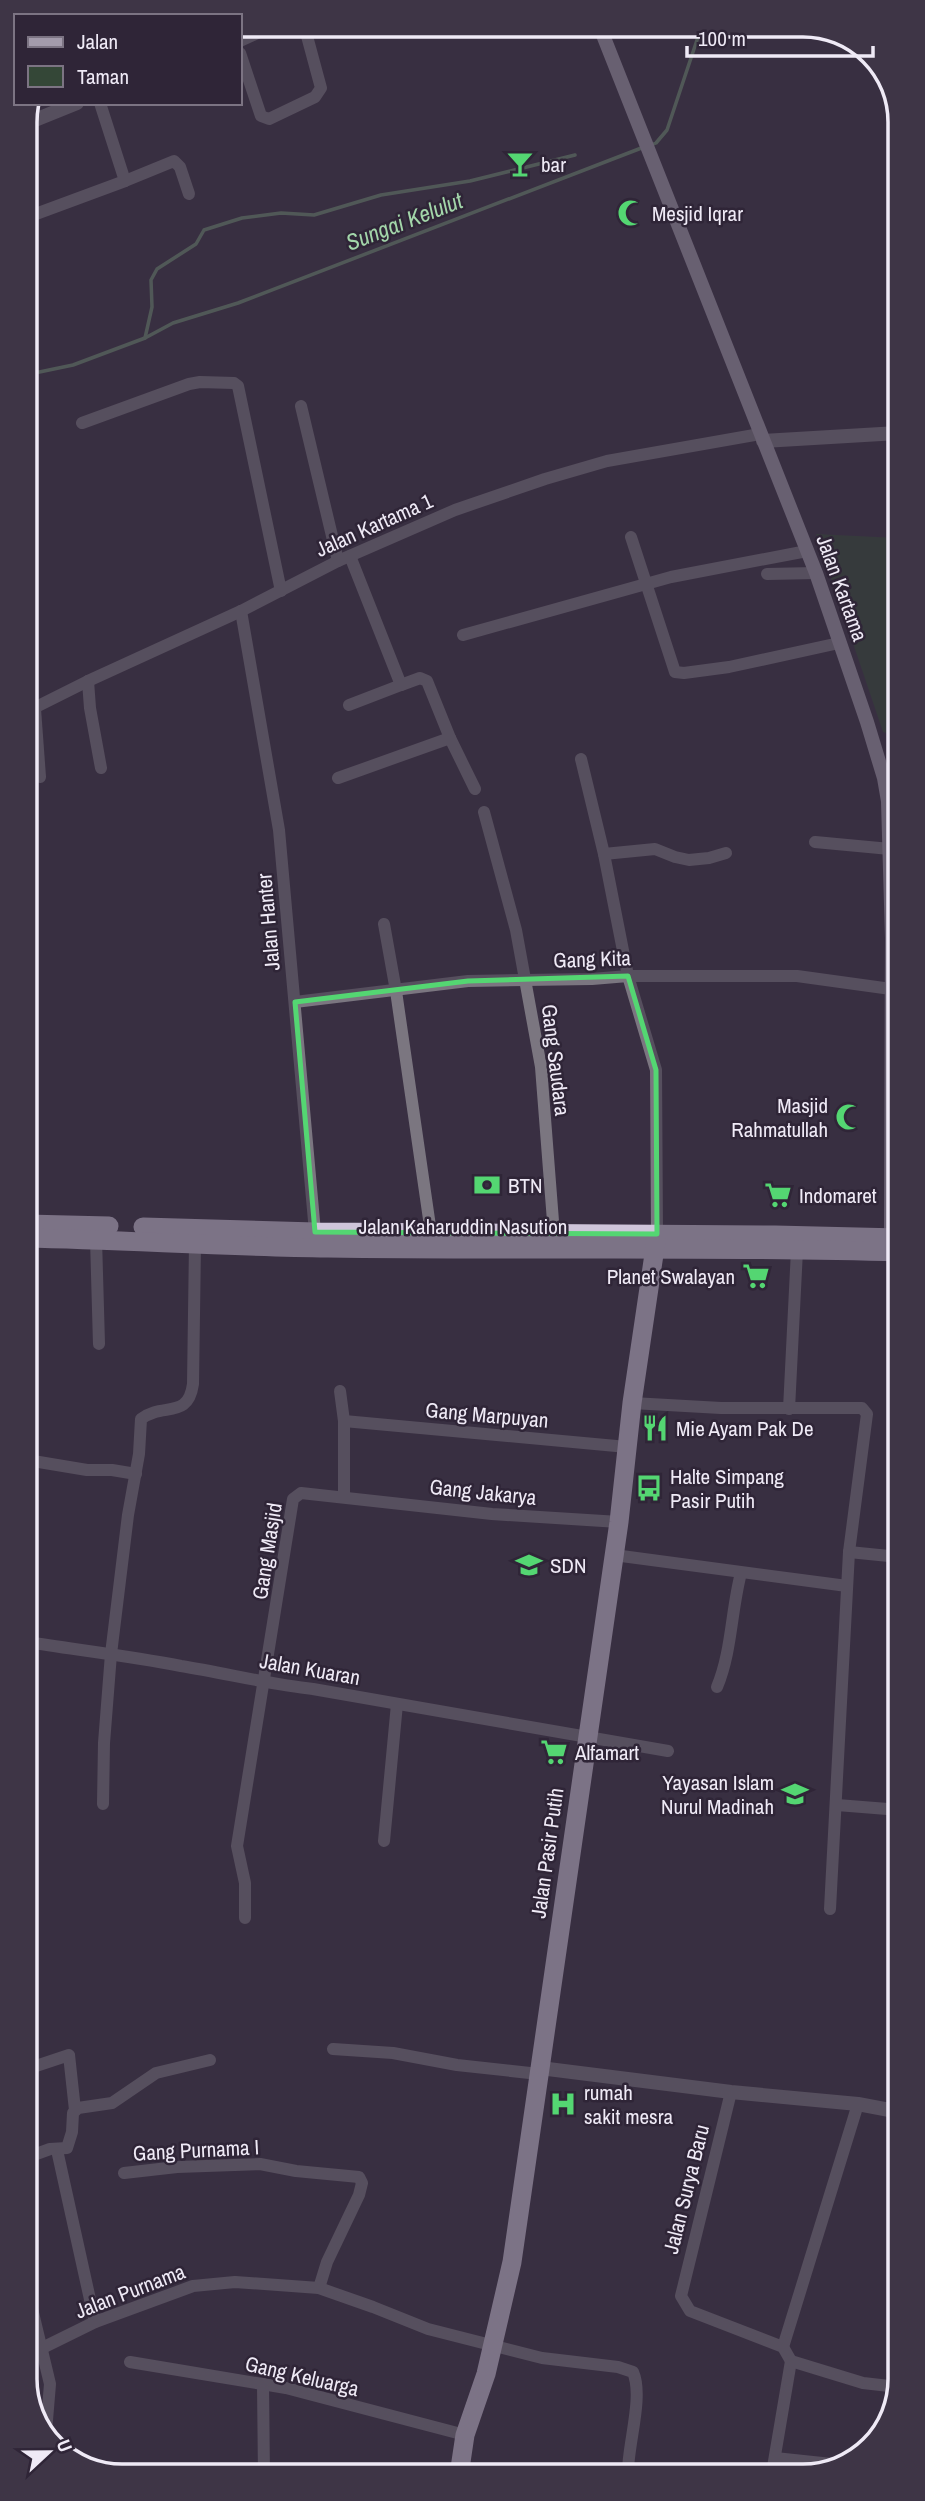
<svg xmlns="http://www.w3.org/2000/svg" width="925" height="2501" viewBox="0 0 925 2501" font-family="'Archivo Narrow',sans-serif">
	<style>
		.green { fill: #344737 }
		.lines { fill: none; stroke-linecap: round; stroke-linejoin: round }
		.stream { stroke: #6e8b71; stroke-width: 3.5 }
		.minor { stroke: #7b7680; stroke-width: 12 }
		.tertiary { stroke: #7b7680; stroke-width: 14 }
		.secondary { stroke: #a39bab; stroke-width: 14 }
		.trunk { stroke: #cfc5da; stroke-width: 19 }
		.marked { fill: none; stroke: #54d672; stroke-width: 5; stroke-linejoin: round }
		.labels { text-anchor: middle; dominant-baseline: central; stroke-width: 5; stroke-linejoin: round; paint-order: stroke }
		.poi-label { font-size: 21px; fill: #efeaf6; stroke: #2f2537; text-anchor: start }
		.street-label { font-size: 21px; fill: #efeaf6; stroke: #2f2537 }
		.water-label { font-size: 23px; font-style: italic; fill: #a3d6aa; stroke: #2f2537 }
		.rim { fill: none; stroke: #efeaf6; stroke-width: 3.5 }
	</style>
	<rect width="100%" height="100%" fill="#392f42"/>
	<path class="green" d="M816,534l82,4v199l-15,-5z"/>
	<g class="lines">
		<g class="stream">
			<path d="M651,145l5,-2 11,-13 31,-93 29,-12"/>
			<path d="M145,338l7,-31 -1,-27 6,-11 39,-25 8,-14 38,-12 39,-5 33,2 67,-20 89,-14 105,-26"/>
			<path d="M25,375l48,-10 72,-27 28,-15 65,-20 406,-156"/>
		</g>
		<g class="minor">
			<path d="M240,53l21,63 8,3 46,-22 6,-9 -17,-63"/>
			<path d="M125,181l49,-20 6,6 9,27"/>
			<path d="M25,218l100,-37 -25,-78"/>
			<path d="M301,406l37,155"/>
			<path d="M82,423l107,-39 11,-2 34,1 4,3 43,205"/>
			<path d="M631,537l44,135 9,1 45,-6 110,-24"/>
			<path d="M350,556l51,129 19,-7 7,3 23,57 25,51"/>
			<path d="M767,574l49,-1"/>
			<path d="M241,611l38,219 36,402"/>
			<path d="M463,635l208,-58 136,-26"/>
			<path d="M88,681l2,27 11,60"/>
			<path d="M349,705l52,-20"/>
			<path d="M35,709l5,68"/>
			<path d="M26,712l62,-31 153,-70 97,-50 117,-51 90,-31 62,-18 153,-27"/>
			<path d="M581,759l23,95 24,122 28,94 1,164"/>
			<path d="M338,778l112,-40"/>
			<path d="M884,778l14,6"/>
			<path d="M484,812l32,118 25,137 13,167"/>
			<path d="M815,842l75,7"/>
			<path d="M604,854l51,-5 20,8 14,3 20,-2 17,-5"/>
			<path d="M384,924l12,67 35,242"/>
			<path d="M26,1002l6,21v86l-6,64"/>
			<path d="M295,1002l173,-21 124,-2 36,-3h169l94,13"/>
			<path d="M96,1239l3,105"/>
			<path d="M340,1391l4,30v75"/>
			<path d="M632,1403l89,5h141l5,6 -18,138 -19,357"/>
			<path d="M789,1409l8,-159"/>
			<path d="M344,1421l283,26"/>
			<path d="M27,1460l60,10h25l24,4"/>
			<path d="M849,1552l50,5"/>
			<path d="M614,1555l233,31"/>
			<path d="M27,1642c51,8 103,14 154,24 44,7 87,18 132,23l355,62"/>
			<path d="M717,1687c15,-36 14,-76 24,-114"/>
			<path d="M103,1804l1,-61 7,-89 17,-139 11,-61 2,-35c22,-17 47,1 52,-35l2,-140"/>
			<path d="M837,1805l63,5"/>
			<path d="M384,1841l13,-137"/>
			<path d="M245,1918v-35l-8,-37 56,-347 8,-6 191,21 127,8"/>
			<path d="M333,2049l60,4 64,12 82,9"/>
			<path d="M27,2069l42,-14 6,55"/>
			<path d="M731,2092l-50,204 9,15 93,36 8,14 72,22 35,4"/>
			<path d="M57,2150l38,172"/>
			<path d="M28,2157l22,-8 17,-1 5,-16 1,-19 5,-5 34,-5 44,-30 54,-13"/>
			<path d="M124,2173l53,-6 83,-3 36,7 63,6 3,6 -3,12 -32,67 -8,26"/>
			<path d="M28,2292l22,92 -4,48"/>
			<path d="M783,2347l75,-243"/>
			<path d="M28,2355l67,-33 98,-36 42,-4 84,6 54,19 55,22 114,29 76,9 15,5c11,25 -6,75 -5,102"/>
			<path d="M130,2362l156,26 179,47"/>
			<path d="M263,2384l1,92"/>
			<path d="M775,2458l66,7"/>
			<path d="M772,2473l19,-112"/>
		</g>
		<g class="tertiary">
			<path d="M240,40l32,-15"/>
			<path d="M25,124l52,-21"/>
			<path d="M763,441l135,-8"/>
			<path d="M540,2068l191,24 127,12 42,8"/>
		</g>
		<path class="secondary" d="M599,25l217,548 51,149 17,56 4,23 4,137 -1,300"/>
		<g class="trunk">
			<path d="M26,1224l83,2"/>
			<path d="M143,1227l172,5 460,3 124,3"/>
			<path d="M26,1238c101,2 201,9 302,10 190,3 380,-2 571,4"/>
			<path d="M459,2475l6,-40 21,-61 26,-112 107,-740 13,-119 25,-169"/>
		</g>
	</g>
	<path d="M0 0H925V2501H0ZM628,976l28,94 1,164 -342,-2 -20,-230 173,-21z" fill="#392f42" fill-opacity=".55" fill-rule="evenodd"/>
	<path class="marked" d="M628,976l28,94 1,164 -342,-2 -20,-230 173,-21z"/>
	<defs>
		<g id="bar-bare" transform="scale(2.1)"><path d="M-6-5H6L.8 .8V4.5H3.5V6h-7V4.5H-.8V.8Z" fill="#54d672" stroke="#2f2537" stroke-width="2.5" paint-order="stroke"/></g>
		<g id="mosque-bare" transform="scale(2.1)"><path d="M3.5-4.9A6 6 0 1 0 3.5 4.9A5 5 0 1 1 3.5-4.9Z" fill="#54d672" stroke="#2f2537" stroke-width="2.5" paint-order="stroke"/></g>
		<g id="bank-bare" transform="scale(2.1)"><path d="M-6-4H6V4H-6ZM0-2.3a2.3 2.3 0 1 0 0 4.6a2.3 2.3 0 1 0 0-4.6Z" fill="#54d672" stroke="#2f2537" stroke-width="2.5" paint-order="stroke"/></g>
		<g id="supermarket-bare" transform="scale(2.1)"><path d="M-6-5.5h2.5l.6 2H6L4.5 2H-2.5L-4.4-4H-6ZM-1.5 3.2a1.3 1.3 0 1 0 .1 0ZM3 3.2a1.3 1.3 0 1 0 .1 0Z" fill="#54d672" stroke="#2f2537" stroke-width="2.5" paint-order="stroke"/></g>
		<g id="restaurant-bare" transform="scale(2.1)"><path d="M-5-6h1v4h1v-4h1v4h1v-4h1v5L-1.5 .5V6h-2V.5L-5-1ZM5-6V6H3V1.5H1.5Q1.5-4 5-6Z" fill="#54d672" stroke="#2f2537" stroke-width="2.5" paint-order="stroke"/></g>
		<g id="bus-bare" transform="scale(2.1)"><path d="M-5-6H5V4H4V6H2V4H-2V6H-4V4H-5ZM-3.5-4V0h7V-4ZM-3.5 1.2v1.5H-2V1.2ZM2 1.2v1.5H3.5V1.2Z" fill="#54d672" stroke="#2f2537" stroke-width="2.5" paint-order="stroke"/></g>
		<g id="school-bare" transform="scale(2.1)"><path d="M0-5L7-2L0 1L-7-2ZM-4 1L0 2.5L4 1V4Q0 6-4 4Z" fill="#54d672" stroke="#2f2537" stroke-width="2.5" paint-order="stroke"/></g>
		<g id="hospital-bare" transform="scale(2.1)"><path d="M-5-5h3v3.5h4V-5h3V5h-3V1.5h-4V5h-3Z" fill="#54d672" stroke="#2f2537" stroke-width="2.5" paint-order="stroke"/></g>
	</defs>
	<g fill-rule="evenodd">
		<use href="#bar-bare" x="520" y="164"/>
		<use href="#mosque-bare" x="631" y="213"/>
		<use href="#mosque-bare" x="849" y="1117"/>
		<use href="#bank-bare" x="487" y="1185"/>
		<use href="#supermarket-bare" x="778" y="1195"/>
		<use href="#supermarket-bare" x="756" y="1276"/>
		<use href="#restaurant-bare" x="655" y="1428"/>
		<use href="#bus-bare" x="649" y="1488"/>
		<use href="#school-bare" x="529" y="1565"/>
		<use href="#supermarket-bare" x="554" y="1752"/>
		<use href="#school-bare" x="795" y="1794"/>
		<use href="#hospital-bare" x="563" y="2104"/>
	</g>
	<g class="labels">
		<g class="poi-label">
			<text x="541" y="164">bar</text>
			<text x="652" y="213">Mesjid Iqrar</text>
			<text x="828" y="1105" text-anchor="end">Masjid<tspan x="828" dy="24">Rahmatullah</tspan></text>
			<text x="508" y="1185">BTN</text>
			<text x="799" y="1195">Indomaret</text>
			<text x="735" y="1276" text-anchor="end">Planet Swalayan</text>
			<text x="676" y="1428">Mie Ayam Pak De</text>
			<text x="670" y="1476">Halte Simpang<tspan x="670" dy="24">Pasir Putih</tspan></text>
			<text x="550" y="1565">SDN</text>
			<text x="575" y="1752">Alfamart</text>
			<text x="774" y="1782" text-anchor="end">Yayasan Islam<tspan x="774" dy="24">Nurul Madinah</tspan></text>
			<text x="584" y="2092">rumah<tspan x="584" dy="24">sakit mesra</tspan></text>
		</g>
		<g class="street-label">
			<text transform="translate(374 525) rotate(-24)">Jalan Kartama 1</text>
			<text transform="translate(842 588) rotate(70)">Jalan Kartama</text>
			<text transform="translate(268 922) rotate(-95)">Jalan Hanter</text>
			<text transform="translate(592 959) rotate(-2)">Gang Kita</text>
			<text transform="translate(556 1060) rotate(83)">Gang Saudara</text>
			<text x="463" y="1226">Jalan Kaharuddin Nasution</text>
			<text transform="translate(487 1415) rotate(5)">Gang Marpuyan</text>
			<text transform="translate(483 1492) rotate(6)">Gang Jakarya</text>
			<text transform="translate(267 1551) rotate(-81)">Gang Masjid</text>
			<text transform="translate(310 1669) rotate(10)">Jalan Kuaran</text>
			<text transform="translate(547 1853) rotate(-82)">Jalan Pasir Putih</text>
			<text transform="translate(196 2150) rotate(-3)">Gang Purnama I</text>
			<text transform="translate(686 2189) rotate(-76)">Jalan Surya Baru</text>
			<text transform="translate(130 2291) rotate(-21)">Jalan Purnama</text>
			<text transform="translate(302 2376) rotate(13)">Gang Keluarga</text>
		</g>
		<g class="water-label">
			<text transform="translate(404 221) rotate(-21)">Sungai Kelulut</text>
		</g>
	</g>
	<path d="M0 0H925V2501H0ZM122 37H803A85 85 0 0 1 888 122V2379A85 85 0 0 1 803 2464H122A85 85 0 0 1 37 2379V122A85 85 0 0 1 122 37Z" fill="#3e3546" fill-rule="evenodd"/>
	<path class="rim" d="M122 37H803A85 85 0 0 1 888 122V2379A85 85 0 0 1 803 2464H122A85 85 0 0 1 37 2379V122A85 85 0 0 1 122 37Z"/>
	<rect x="14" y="14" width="228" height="91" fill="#2f2537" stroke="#7c7483" stroke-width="2"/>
	<rect x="28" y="37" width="35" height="10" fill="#a39bab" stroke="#7c7483" stroke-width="2"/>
	<text x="77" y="49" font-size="21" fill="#efeaf6">Jalan</text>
	<rect x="28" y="66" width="35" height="21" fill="#344737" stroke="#7c7483" stroke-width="2"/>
	<text x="77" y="84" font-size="21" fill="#efeaf6">Taman</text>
	<g transform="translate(49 2452) rotate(68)" stroke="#2f2537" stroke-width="5" paint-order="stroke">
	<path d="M0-5L12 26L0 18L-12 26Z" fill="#efeaf6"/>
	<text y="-10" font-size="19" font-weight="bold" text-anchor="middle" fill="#efeaf6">U</text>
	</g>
	<path d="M687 46v10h186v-10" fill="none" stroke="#efeaf6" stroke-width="3.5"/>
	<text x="698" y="46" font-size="21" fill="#efeaf6" stroke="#2f2537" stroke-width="5" paint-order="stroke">100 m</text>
</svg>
